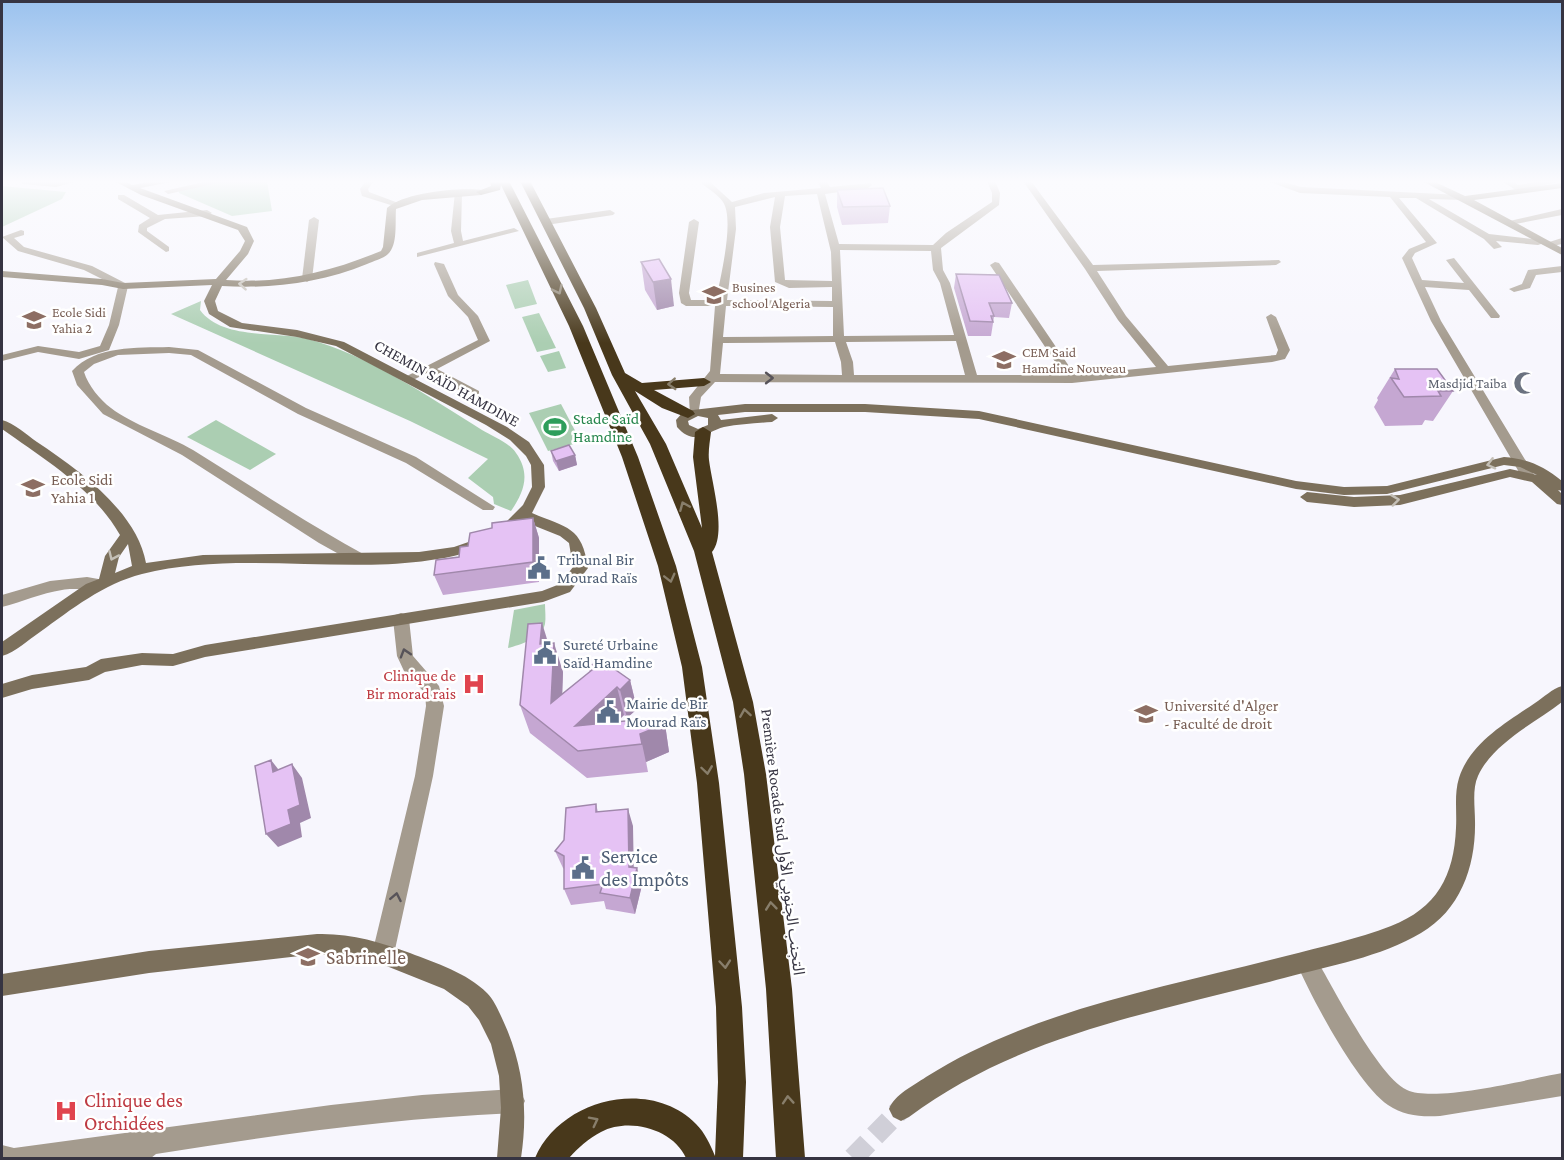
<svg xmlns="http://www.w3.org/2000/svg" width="1564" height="1160" viewBox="0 0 1564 1160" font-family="'Crimson Pro','Noto Sans Arabic',serif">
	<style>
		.green { fill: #abceb2 }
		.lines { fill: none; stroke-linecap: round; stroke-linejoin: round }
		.secondary-tunnel { stroke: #d0cfd8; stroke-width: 21; stroke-dasharray: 21 10; stroke-linecap: butt }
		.street { fill: #a49b8e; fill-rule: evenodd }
		.secondary { fill: #7c705c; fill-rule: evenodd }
		.highway { fill: #48381b; fill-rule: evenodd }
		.wall { fill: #c5a7d2 }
		.shaded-wall { fill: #a088ab }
		.building { fill: #e5c2f4; stroke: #a088ab; stroke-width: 1.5 }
		.oneway { stroke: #c4bfb6 }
		.oneway2 { stroke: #887e6b }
		.oneway3 { stroke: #575359 }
		.labels { text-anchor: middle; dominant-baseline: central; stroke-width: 5; stroke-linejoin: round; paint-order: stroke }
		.far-education-label { font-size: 14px; fill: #785e54; stroke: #fff; text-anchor: start }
		.far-worship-label { font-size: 14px; fill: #5b616d; stroke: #fff; text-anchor: end }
		.street-label { font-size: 16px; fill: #363442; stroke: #fff }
		.leisure-label { font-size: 16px; fill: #27864d; stroke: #fff; text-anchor: start }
		.education-label { font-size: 16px; fill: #785e54; stroke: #fff; text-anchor: start }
		.service-label { font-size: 16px; fill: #4e5e75; stroke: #fff; text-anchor: start }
		.health-label { font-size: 16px; fill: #be3a42; stroke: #fff; text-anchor: end }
		.near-service-label { font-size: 20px; fill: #4e5e75; stroke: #fff; text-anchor: start }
		.near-education-label { font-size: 20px; fill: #785e54; stroke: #fff; text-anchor: start }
		.near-health-label { font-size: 20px; fill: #be3a42; stroke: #fff; text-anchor: start }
	</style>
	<rect width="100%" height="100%" fill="#f7f6fd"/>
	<g class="green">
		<path d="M229,181h38l5,30 -40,5 -53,-23v-3z"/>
		<path d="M2,186l64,6 -4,7 -60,28z"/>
		<path d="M528,280l9,24 -22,5 -9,-24z"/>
		<path d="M201,301l-1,9c22,30 75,21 108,29 58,15 123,59 174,91 10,6 28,13 34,23 15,21 8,39 -5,58l-17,-7 -1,-7 -25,-19 20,-19 -78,-38 -239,-107z"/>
		<path d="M539,313l17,35 -19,4 -15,-35z"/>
		<path d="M559,351l7,17 -18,4 -8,-16z"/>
		<path d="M561,404l20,38 -33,9 -19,-38z"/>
		<path d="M216,420l60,34 -26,16 -63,-33z"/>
		<path d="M545,604c0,6 1,14 0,20 -3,14 -25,21 -37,24l6,-38z"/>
	</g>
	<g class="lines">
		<path class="secondary-tunnel" d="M853,1158l48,-49"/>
		<g class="street">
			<path d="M19,181h59l-22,6 -33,-3z"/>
			<path d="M209,181h18l-59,13 -4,-3z"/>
			<path d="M366,181h8l-6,8 1,3 32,12 -4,3 -35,-11 -2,-7z"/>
			<path d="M699,181h10l23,21 32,-9 57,-5 -3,-7h8l4,6 41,-4 1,2 -4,3 -43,6 14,50 94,1 13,-12 46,-31v-9l-5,-12h8l5,12 -1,12 -58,43 2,22 7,13 27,92h87l-74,-110 5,-3 4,1 76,112 81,-8 -38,-47 -33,-51 -62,-88h8l62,84 186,-5 2,2 -5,3 -179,6 29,45 42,50 108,-11 2,-5 -12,-33 5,-3 5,3 14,33 -5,9 -13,3 -200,21 -357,-1 -14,15 -3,18h-8l-1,-18 21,-26 5,-65h-29l-5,-3 -2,-10 10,-71 5,-3 5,3 -10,71 2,7h25c4,-21 19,-80 7,-98 -6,-9 -17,-14 -24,-21zM817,194l14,58 1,29 -47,-1 -5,-53 5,-31zM775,197l-5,30 5,55 14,6 43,-1v14l-105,-1 9,-71 -1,-22zM840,250l91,1 2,19 7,13 14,52 -110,1zM726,306l107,1v29l-110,1zM956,341l9,34h-111l-1,-13 -7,-20zM835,342l6,20 1,13 -122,-1 3,-31z"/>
			<path d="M1267,181h13l21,6 160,8 4,3 -1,2 -35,-1 60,35 52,6v4l-3,1 -42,-4 6,6 -8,2 -10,-10 -68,-41h-17l38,45 -22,10 -3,5 10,22 42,3 -18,-23 8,-2 46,58 -1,2h-8l-22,-28 -44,-3 16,34 94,155 -2,3h-10l-92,-158 -29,-63 7,-9 17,-7 -36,-45 -90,-4z"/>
			<path d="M1502,181h10l6,4 25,-4h19l-45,10z"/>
			<path d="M455,192l7,2 -1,37 2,10 51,-13 5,3 -102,26v-4l37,-10 -3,-12z"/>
			<path d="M118,195h6l34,20 49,-5 5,3 -5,3 -42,3 -18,9v3l22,16v4l-3,1 -28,-20 1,-7 11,-7 -32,-19z"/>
			<path d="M1562,209v6l-52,10 -5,-3z"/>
			<path d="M610,210l5,3 -2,2 -67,10 -5,-3 5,-3z"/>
			<path d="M314,217l5,3 -7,59 -5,3 -5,-3 7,-59z"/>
			<path d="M21,230l3,1v4l-10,3 10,9 68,19 35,18 1,2 -9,39 -10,25 -30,9 -41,-7 -36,9v-6l36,-9 41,6 21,-6 9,-21 9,-38 -34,-17 -66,-19 -16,-14z"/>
			<path d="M1562,238v6l-14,3 -5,-3z"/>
			<path d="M435,262l9,2 14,31 20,21 12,25 -53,28 42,22v6h-8l-44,-24 -20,10 -6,-4 77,-39 -10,-23 -20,-21 -14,-32z"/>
			<path d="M1562,266v6l-26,3 -6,13 -16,4 -5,-3 13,-5 6,-14z"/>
			<path d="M169,347l29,3 108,58 110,49 79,50 -2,3h-10l-77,-47 -108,-49 -107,-59 -22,-2 -51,2 -24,9 -10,8c4,13 16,28 27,36 20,16 58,28 82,42 57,35 113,73 172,105l2,4 -2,4h-10l-36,-20 -137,-88 -79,-41 -26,-29 -5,-14c24,-26 65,-23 97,-24z"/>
			<path d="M87,577l17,3 3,4 -3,4c-12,4 -29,-1 -42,2 -21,3 -40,12 -60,17v-12l48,-14z"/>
			<path d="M401,613l6,2 2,4 4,37 26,30 5,20 -11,70 -39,178 -4,7 -7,4 -7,-4 -4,-7 43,-178 11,-70 -1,-13 -21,-22 -7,-15 -4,-37 2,-4z"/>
			<path d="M1307,951l7,4c18,30 64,122 93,135 28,13 122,-11 155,-17v23l-122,20c-19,1 -36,0 -52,-11 -31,-21 -77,-108 -92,-143l4,-7z"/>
			<path d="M513,1089l8,4 4,8 -4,8 -8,4c-120,5 -239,22 -357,41l-5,4h-149v-13l12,3 317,-43 91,-10z"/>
		</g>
		<g class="secondary">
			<path d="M114,181h11l7,4 22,-4h22l-36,7 107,39 7,14 -6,13 -22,26c55,4 104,-8 155,-29l2,-4 4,-39c17,-16 74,-21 97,-18l1,2 -4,3 -59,5 -26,9c-1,13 2,36 -8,45 -5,5 -15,7 -21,10 -46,19 -96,25 -145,22l-7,15 3,10 24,12 55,7 47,12 163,85 22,15 15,23 1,22 -13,26c35,15 50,13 56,55l-18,24 -27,10 -338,55 -32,9 -31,-1 -37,7 -16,8 -57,9 -30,9v-14l30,-9 54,-8 15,-8 41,-6 31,1 32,-9 337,-54 18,-7 13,-17 -4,-24 -9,-7 -35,-14 -16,12h-10l-2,-3 26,-26 9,-18 -1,-22 -5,-9 -16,-16 -24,-15 -150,-79 -39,-9 -67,-10 -21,-13 -5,-13 8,-16 -89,4 -21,-4 -100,-8v-6l100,8 21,4 93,-4 24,-28 5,-10 -7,-11 -97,-35z"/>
			<path d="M1422,181h11l32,15 97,-13v5l-88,12 88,48v7z"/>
			<path d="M745,404h120l114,7 317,70 48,6 43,-1 117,-29c24,2 39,9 58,24v10l-4,-1 4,4v11l-5,-1 -25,-22 -22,-5 -110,28 -46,2 -47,-5 -7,-5 7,-5 47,5 46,-2 110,-26 27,6 -17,-8 -16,-2 -117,29 -43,1 -48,-6 -317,-70 -114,-7h-120l-27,3 3,5 51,-6 6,4 -6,4c-16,1 -32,2 -48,5 -15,3 -29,21 -47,0l-1,-7 8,-9zM698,416l10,2v7l-10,4 -9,-4 -1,-4z"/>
			<path d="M2,420c12,3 25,15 35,22 42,28 100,70 109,121l57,-8 216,-3 35,-5 26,-9 7,5 -2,4c-106,38 -234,-1 -343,27 -39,10 -70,35 -102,58 -12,8 -24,20 -38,24v-14l84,-58 13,-5 6,-23 15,-21c-26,-46 -76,-76 -118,-106zM128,544l4,22 -17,7 4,-16z"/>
			<path d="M1562,686v16c-27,21 -69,41 -84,74 -6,13 -3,31 -3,45 1,44 -14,89 -54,112 -40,24 -92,33 -137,45 -129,34 -266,57 -375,139l-8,4 -8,-4 -4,-8c6,-15 24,-23 37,-32 105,-67 241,-90 360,-121 35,-9 71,-17 105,-30 46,-18 63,-50 65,-98 1,-17 -2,-34 3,-50 11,-35 48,-56 76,-75 9,-6 17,-14 27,-17z"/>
			<path d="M317,934c33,-1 63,8 93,19 26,10 57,20 77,40 8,8 13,21 18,32 19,43 23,87 16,133h-24l4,-50 -2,-32 -8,-32 -12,-24 -11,-14 -24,-17 -60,-24 -33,-9 -34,-2 -168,19 -147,23v-22l147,-23z"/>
		</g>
		<g class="highway">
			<path d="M490,181h19l74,145 55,131 38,109 26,101 17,116 23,224 4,75 -3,76h-57c-13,-29 -57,-41 -85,-26 -12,6 -23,16 -32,26h-34c25,-59 115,-81 161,-34 9,9 14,20 19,32l3,-74 -2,-75 -19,-224 -15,-116 -24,-101 -36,-109 -53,-131 -68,-141 -1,5 -19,5 -5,-3 15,-6z"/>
			<path d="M520,181h10l66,127 29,65 17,10 62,-5 7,4 -7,4 -50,4 39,21 2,3 -7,4 -26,-10 -27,-17 31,53 36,84 -9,-71 2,-25 8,-5 8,5c-1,9 -3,19 -2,28 3,24 18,74 3,92l41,150 13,72 26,215 13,169h-29l-10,-169 -22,-215 -11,-72 -39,-151 -44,-107 -38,-69 -28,-67z"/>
		</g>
	</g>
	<g class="wall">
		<path d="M837,190l53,16 -2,17 -46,2 -5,-18z"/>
		<path d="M641,262l33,44 -17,4 -12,-20z"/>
		<path d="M956,274l56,29 -3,15 -15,-1 -3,19h-23l-14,-48z"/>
		<path d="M1395,369l58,22 -20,30 -8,-1 -3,5 -37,1 -11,-19 4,-7 -1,-2z"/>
		<path d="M551,451l24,4 2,10 -18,6 -6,-10z"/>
		<path d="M533,518l6,20v44l-96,13 -9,-20 25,-18 9,-11 24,-18z"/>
		<path d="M549,643l14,29 -1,22 28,-22 -2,-4 42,12 7,29 -10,9 -3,-3 -7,7 19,2h29l4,28 -23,10 2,10 -61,6 -57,-45 -10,-28z"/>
		<path d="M596,804l2,8 35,14v42l9,17 -7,29 -29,-5 -2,-8 -33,4 -7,-16v-20l-1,-1 -8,-17z"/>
	</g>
	<g class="shaded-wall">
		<path d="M671,279l3,27 -17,4 -4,-28z"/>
		<path d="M575,455l2,10 -18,6 -3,-10z"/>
		<path d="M533,518l6,20v44l-6,-20z"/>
		<path d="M542,623l9,29 -11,-8z"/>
		<path d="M554,643l9,29 -2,59 -10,-28z"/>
		<path d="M630,680l7,29 -10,9 -7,-28z"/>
		<path d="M617,687l7,28 -37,35 -12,-24z"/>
		<path d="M665,724l4,28 -23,10 2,10 -8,-38z"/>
		<path d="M271,760l11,14 -9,-2z"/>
		<path d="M292,764l10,14 9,40 -11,5 2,14 -24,10 -12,-13 22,-24z"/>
		<path d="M628,809l5,17 1,56 3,-14 5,17 -7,29 -5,-16z"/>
	</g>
	<g class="building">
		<path d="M883,188l7,18 -47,1 -6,-17z"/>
		<path d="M659,259l12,20 -18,3 -12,-20z"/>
		<path d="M956,274l43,1 13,28h-23l5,13h-3l2,6 -23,-1z"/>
		<path d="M1395,369h42l16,22h-15l3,5 -37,1 -13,-19 8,1z"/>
		<path d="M569,445l6,10 -19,6 -5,-10z"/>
		<path d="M533,518v44l-99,13 2,-15 23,-3 1,-10 8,-1 2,-13 22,-5v-5z"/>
		<path d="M542,623l-2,21 14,-1 -3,60 41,-33 -4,-2 12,-9 30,21 -10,10 -3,-3 -42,39 60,-6 1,4h29l-25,10 2,10 -64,7 -58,-46 8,-81z"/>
		<path d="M271,760l2,12 19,-8 8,41 -12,5 3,14 -25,10 -11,-68z"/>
		<path d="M596,804v8l32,-3 1,58 8,1 -7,30 -30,-5 3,-9 -39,5v-33l-9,-5 9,-11 2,-32z"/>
	</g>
	<defs><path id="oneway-chevron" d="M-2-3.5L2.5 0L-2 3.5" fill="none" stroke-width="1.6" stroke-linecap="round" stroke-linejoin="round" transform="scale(1.5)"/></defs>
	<g class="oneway">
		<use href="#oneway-chevron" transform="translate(243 284) rotate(-176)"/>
		<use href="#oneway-chevron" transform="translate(1491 464) rotate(166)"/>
		<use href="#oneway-chevron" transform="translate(1395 500) rotate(-7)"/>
		<use href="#oneway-chevron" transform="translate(113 556) rotate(114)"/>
	</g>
	<g class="oneway2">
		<use href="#oneway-chevron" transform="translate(558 290) rotate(64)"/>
		<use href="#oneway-chevron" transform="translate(672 384) rotate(177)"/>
		<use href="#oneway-chevron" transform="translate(684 506) rotate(-113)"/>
		<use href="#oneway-chevron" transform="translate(670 578) rotate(76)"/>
		<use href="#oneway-chevron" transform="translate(745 713) rotate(-99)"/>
		<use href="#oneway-chevron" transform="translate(707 770) rotate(82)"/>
		<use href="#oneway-chevron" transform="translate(771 906) rotate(-96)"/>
		<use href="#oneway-chevron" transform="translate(725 964) rotate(85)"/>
		<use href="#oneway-chevron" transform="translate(788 1100) rotate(-94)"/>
		<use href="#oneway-chevron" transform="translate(594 1121) rotate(-27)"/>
	</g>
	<g class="oneway3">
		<use href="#oneway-chevron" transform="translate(769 378)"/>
		<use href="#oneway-chevron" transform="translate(405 653) rotate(-107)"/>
		<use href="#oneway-chevron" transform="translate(396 897) rotate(-79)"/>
	</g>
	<linearGradient id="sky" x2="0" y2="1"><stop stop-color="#9bc2ee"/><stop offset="0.53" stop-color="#fbfbfe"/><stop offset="1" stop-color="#fbfbfe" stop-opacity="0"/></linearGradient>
	<rect width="1564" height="343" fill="url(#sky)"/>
	<defs>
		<g id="university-bare" transform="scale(1.8)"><path d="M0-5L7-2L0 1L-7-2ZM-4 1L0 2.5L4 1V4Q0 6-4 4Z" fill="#8d6e63" stroke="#fff" stroke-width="2.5" paint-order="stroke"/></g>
		<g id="school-bare" transform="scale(1.8)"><path d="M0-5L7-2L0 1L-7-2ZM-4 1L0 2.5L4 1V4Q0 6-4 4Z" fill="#8d6e63" stroke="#fff" stroke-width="2.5" paint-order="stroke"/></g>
		<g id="mosque-bare" transform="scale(1.8)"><path d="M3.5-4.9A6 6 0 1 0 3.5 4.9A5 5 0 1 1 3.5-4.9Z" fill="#6b7280" stroke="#fff" stroke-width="2.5" paint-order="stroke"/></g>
		<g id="stadium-bare" transform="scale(1.8)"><path d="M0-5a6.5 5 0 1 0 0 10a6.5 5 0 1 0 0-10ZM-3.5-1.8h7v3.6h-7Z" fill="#2e9e5b" stroke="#fff" stroke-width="2.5" paint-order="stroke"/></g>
		<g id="civic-bare" transform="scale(1.8)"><path d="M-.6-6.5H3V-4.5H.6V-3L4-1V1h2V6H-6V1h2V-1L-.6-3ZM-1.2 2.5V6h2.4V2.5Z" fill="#5c6f8a" stroke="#fff" stroke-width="2.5" paint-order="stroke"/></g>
		<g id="hospital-bare" transform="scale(1.8)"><path d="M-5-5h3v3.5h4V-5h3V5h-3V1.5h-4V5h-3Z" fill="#e0444e" stroke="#fff" stroke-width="2.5" paint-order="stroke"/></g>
	</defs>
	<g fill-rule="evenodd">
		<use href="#university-bare" x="714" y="295"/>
		<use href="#school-bare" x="34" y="320"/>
		<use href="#school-bare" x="1004" y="360"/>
		<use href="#mosque-bare" x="1525" y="383"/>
		<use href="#stadium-bare" x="555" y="427"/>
		<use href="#school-bare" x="33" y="488"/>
		<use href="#civic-bare" x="539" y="568"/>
		<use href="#civic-bare" x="545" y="653"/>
		<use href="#hospital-bare" x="474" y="684"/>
		<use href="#civic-bare" x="608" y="712"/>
		<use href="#university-bare" x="1146" y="714"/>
		<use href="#civic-bare" x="583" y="868"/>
		<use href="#school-bare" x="308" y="957"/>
		<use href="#hospital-bare" x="66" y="1111"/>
	</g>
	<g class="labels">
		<g class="far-education-label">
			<text x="732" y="287">Busines<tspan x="732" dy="16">school Algeria</tspan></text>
			<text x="52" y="312">Ecole Sidi<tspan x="52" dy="16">Yahia 2</tspan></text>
			<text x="1022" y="352">CEM Said<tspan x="1022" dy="16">Hamdine Nouveau</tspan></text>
		</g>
		<g class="far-worship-label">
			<text x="1507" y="383">Masdjid Taiba</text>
		</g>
		<g class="street-label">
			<text transform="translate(447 383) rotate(29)">CHEMIN SAÏD HAMDINE</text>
			<text transform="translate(783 842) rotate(83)">Première Rocade Sud التجنب الجنوبي الأول</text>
		</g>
		<g class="leisure-label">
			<text x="573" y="418">Stade Saïd<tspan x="573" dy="18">Hamdine</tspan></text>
		</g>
		<g class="education-label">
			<text x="51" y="479">Ecole Sidi<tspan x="51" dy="18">Yahia 1</tspan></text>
			<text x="1164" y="705">Université d'Alger<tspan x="1164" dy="18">- Faculté de droit</tspan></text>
		</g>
		<g class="service-label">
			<text x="557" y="559">Tribunal Bir<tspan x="557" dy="18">Mourad Raïs</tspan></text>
			<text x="563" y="644">Sureté Urbaine<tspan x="563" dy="18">Saïd Hamdine</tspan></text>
			<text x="626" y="703">Mairie de Bir<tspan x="626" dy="18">Mourad Raïs</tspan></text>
		</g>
		<g class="health-label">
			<text x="456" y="675">Clinique de<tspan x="456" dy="18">Bir morad rais</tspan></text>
		</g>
		<g class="near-service-label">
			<text x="601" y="856">Service<tspan x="601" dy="23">des Impôts</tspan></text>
		</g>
		<g class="near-education-label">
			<text x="326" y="957">Sabrinelle</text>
		</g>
		<g class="near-health-label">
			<text x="84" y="1100">Clinique des<tspan x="84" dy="23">Orchidées</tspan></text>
		</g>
	</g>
	<rect width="1564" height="1160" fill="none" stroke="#363442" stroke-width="6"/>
</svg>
